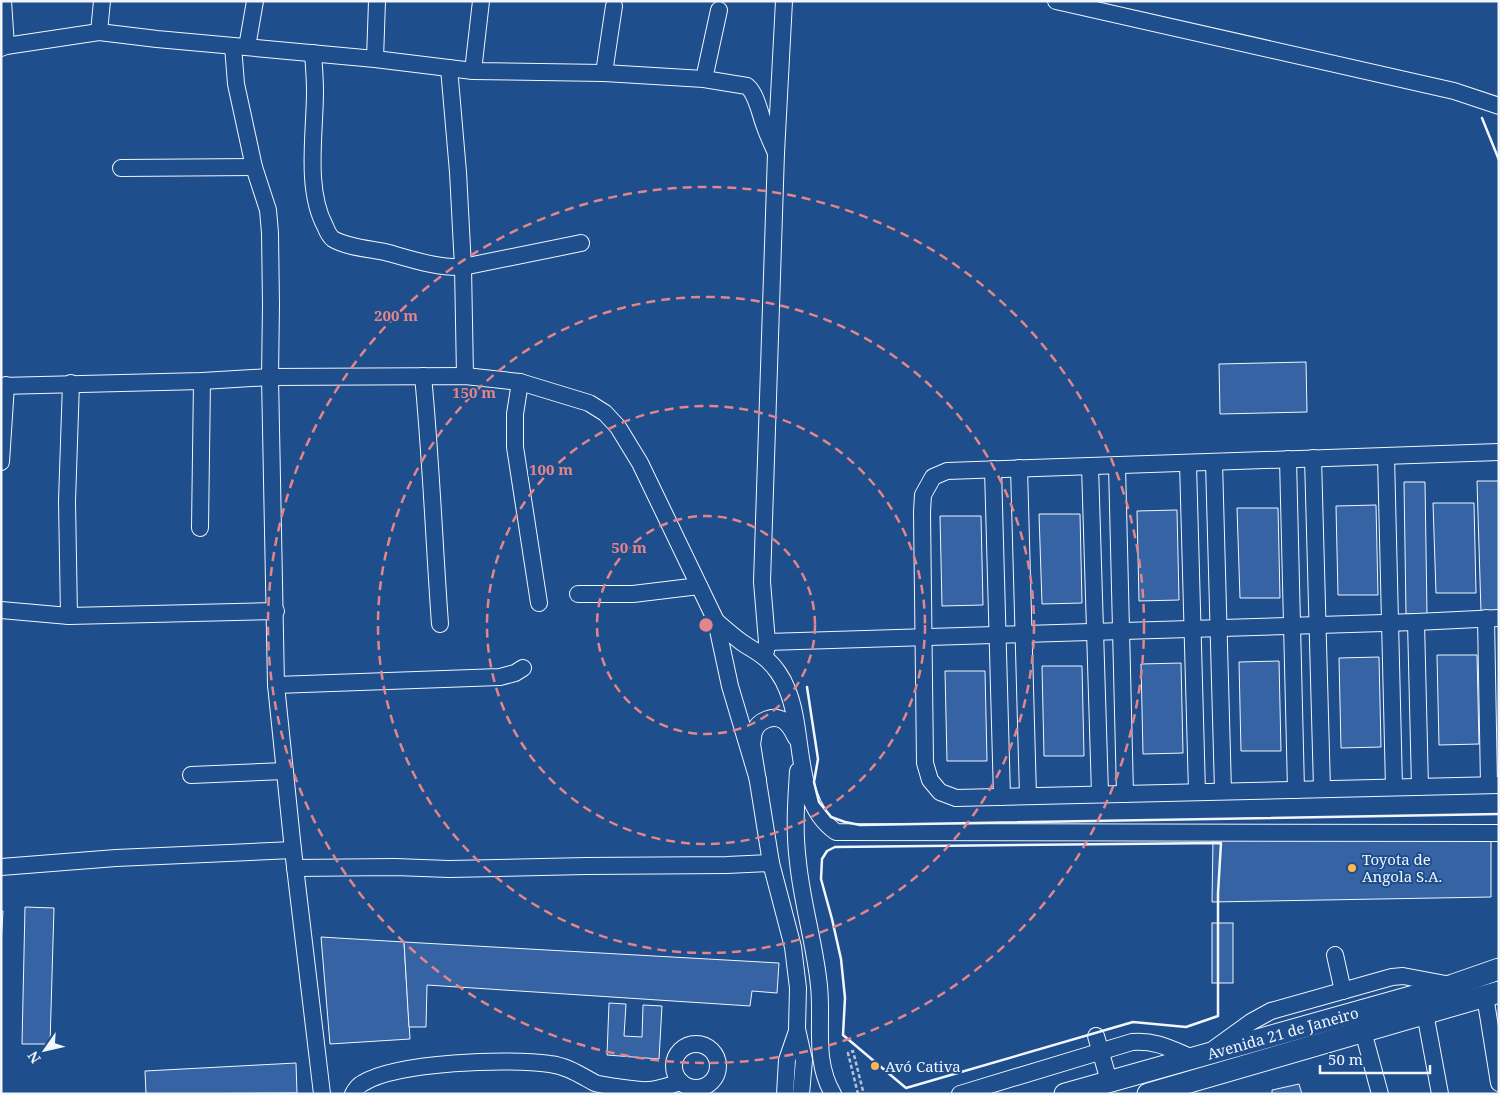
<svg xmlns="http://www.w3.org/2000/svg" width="1500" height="1095" viewBox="0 0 1500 1095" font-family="'Noto Serif',serif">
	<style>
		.building { fill: #3563a3; stroke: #f2f6ff }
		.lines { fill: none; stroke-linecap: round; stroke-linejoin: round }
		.minor-casing { stroke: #f2f6ff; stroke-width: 18 }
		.major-casing { stroke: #f2f6ff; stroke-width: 23 }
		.path { stroke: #b3c4dc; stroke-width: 2.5; stroke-dasharray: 4 2.5; stroke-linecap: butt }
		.minor { stroke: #1f4e8c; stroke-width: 16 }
		.major { stroke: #1f4e8c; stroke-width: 21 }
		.wall { stroke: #f2f6ff; stroke-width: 2.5 }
		.ring { fill: none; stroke: #e38589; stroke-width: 2.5; stroke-dasharray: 9 6 }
		.poi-dot { fill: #ffb74d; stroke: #1f4e8c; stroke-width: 2 }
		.labels { text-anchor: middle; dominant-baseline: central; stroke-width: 4; stroke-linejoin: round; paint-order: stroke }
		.poi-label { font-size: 15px; fill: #f2f6ff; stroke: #1f4e8c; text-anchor: start }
		.street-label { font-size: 15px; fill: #f2f6ff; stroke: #1f4e8c }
		.centre { fill: #e38589; stroke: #1f4e8c; stroke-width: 2.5 }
		.ring-label { font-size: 15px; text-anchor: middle; font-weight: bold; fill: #e38589; stroke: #1f4e8c; stroke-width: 4; stroke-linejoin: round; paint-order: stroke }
	</style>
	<rect width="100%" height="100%" fill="#1f4e8c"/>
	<g class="building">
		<path d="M1306,362l1,50 -87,2 -1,-50z"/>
		<path d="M1477,481h22v130l-18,1z"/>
		<path d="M1404,482h21l2,132h-21z"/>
		<path d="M1433,503h41l2,90h-40z"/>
		<path d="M1376,505l2,90h-40l-2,-89z"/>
		<path d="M1237,508h41l2,90h-40z"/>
		<path d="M1177,510l2,90 -40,1 -2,-90z"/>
		<path d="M1039,514h41l2,89 -40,1z"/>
		<path d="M940,516h41l2,89 -41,1z"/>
		<path d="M1437,655h40l2,89 -40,1z"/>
		<path d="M1379,657l2,90 -40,1 -2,-90z"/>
		<path d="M1279,661l2,90h-40l-2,-89z"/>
		<path d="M1181,663l2,90 -40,1 -2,-90z"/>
		<path d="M1042,666h40l2,90h-40z"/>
		<path d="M945,671h40l2,90h-40z"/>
		<path d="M1491,834v63l-279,5 1,-63z"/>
		<path d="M25,907l29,1 -4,136h-28z"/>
		<path d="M1,911h2l-2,33z"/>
		<rect x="1212" y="923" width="21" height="60"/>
		<path d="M321,937l83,5 6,97 -80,5z"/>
		<path d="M404,942l375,21 -2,30 -25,-2 -2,15 -323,-21 -1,42h-17z"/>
		<path d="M609,1003l17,1 -2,32 18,1 1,-32 19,1 -3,53 -52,-4z"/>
		<path d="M296,1063l1,30 -151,1 -1,-23z"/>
		<path d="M1299,1084l3,10h-30v-4z"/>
	</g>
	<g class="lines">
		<g class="minor-casing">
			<g id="minor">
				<path d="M3,1l3,45"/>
				<path d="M1056,1l398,90 45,15"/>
				<path d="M99,32l3,-31"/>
				<path d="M233,46l3,38 18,83 14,43 2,23 1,72 -1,72 6,308 17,165 29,244"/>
				<path d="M247,47l8,-46"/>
				<path d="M1,48l5,-2 93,-14 58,7 218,20 98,12 131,2 100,6 43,7c10,8 13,29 18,41 3,9 7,17 11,26"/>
				<path d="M313,53c1,13 2,26 2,38 0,42 -10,98 10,135 2,5 4,10 8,13 13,8 37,10 52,13 26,7 51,16 78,15l118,-24"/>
				<path d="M375,59l2,-58"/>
				<path d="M449,68l9,104 5,95 2,109"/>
				<path d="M473,71l8,-70"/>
				<path d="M604,73l10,-67"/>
				<path d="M704,79l15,-69"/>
				<path d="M121,168l133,-1"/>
				<path d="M423,376c8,83 11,165 17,248"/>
				<path d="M520,382l-5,32v33l24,156"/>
				<path d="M1,386l201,-5 68,-4 195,-1 55,6 69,21 16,10 13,14 22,36 76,158 14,65 28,94"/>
				<path d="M1499,452l-552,19 -14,6 -10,18 -1,17 3,251 5,17 10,12 16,6 543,-13"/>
				<path d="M1386,456l8,331"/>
				<path d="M1313,458l9,331"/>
				<path d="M1288,459l8,331"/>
				<path d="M1,462l5,-77"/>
				<path d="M1214,462l9,329"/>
				<path d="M1188,463l9,329"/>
				<path d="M1117,465l8,329"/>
				<path d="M1090,466l10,328"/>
				<path d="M1019,468l9,328"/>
				<path d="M993,469l9,328"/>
				<path d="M200,528l2,-147"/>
				<path d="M578,594h55l66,-8"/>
				<path d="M1,610l68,6 207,-5"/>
				<path d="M69,616l-2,-115 4,-118"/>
				<path d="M1486,618l3,167"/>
				<path d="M716,621c8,7 16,14 24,20 8,6 17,10 25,17 9,7 18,20 22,31 19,45 5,112 49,143l663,1"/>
				<path d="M1416,622l4,165"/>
				<path d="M767,642l649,-20 83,-4"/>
				<path d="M766,651l1,-9 -5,-60 14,-429 8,-152"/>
				<path d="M276,685l224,-8 15,-4 8,-5"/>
				<path d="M796,738c-3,-6 -6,-13 -12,-17 -10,-7 -26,-1 -30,11 -1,3 -1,8 -2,12l19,119 22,84 5,41 -1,41 7,31 -3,34"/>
				<path d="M798,771c-2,31 -4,61 0,91 4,42 17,82 21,124 4,37 -6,74 14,108"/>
				<path d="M191,775l94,-4"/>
				<path d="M1,867l115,-9 177,-8"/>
				<path d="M295,868l100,-1 54,2 137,-3 141,-1 44,-2"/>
				<path d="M1335,955l8,36"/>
				<path d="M1485,996l14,87"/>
				<path d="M1425,1013l15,81"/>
				<path d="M1363,1031l17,63"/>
				<path d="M1096,1036l13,45"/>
				<circle cx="696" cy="1066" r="22"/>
				<path d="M1215,1048l36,-26 20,-11 121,-34 11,-1 48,9"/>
				<path d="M353,1094c2,-4 6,-9 10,-11 34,-21 146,-25 187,-19 17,2 30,11 45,19 6,2 46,8 53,7 10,0 22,-5 33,-8"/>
				<path d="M785,1094l2,-34 10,-29"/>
				<path d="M960,1094l172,-52c24,-2 39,7 61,16"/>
			</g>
		</g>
		<g class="major-casing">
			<g id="major">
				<path id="s1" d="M1065,1094l388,-109 46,-16"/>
				<path d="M1148,1094l351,-102"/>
			</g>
		</g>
		<path class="path" d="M858,1094l-10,-41 5,-2 10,40"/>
		<use href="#minor" class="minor"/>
		<use href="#major" class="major"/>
		<g class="wall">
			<path d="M1482,118l17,42"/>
			<path d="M807,687l11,72 -4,23 5,20 12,15 14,5 15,3 639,-11"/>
			<path d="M1221,843l-3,50v123l-32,11 -53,-5 -227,66 -63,-53 2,-37 -4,-39 -9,-40 -11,-40 1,-20 5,-8 8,-4z"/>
		</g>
	</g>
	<g class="ring">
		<circle cx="706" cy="625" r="109"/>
		<circle cx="706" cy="625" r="219"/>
		<circle cx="706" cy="625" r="328"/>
		<circle cx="706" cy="625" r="438"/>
	</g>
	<g class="poi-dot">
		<circle cx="1352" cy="868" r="5"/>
		<circle cx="875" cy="1066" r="5"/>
	</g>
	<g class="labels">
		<g class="poi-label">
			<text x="1362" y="859">Toyota de<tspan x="1362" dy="17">Angola S.A.</tspan></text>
			<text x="885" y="1066">Avó Cativa</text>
		</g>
		<g class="street-label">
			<text stroke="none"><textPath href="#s1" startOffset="226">Avenida 21 de Janeiro</textPath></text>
		</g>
	</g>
	<circle cx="706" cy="625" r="8" class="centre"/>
	<g class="ring-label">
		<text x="396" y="321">200 m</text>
		<text x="474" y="398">150 m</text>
		<text x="551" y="475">100 m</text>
		<text x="629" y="553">50 m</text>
	</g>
	<rect width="1500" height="1095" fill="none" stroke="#f2f6ff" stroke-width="5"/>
	<g transform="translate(45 1050) rotate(236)" stroke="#1f4e8c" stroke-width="4" paint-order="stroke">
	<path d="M0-4L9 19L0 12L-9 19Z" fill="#f2f6ff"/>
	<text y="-8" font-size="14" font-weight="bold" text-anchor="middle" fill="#f2f6ff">N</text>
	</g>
	<path d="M1320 1065v8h110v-8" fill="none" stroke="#f2f6ff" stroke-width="2.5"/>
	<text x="1328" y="1065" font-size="15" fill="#f2f6ff" stroke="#1f4e8c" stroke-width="4" paint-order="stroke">50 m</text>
</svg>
